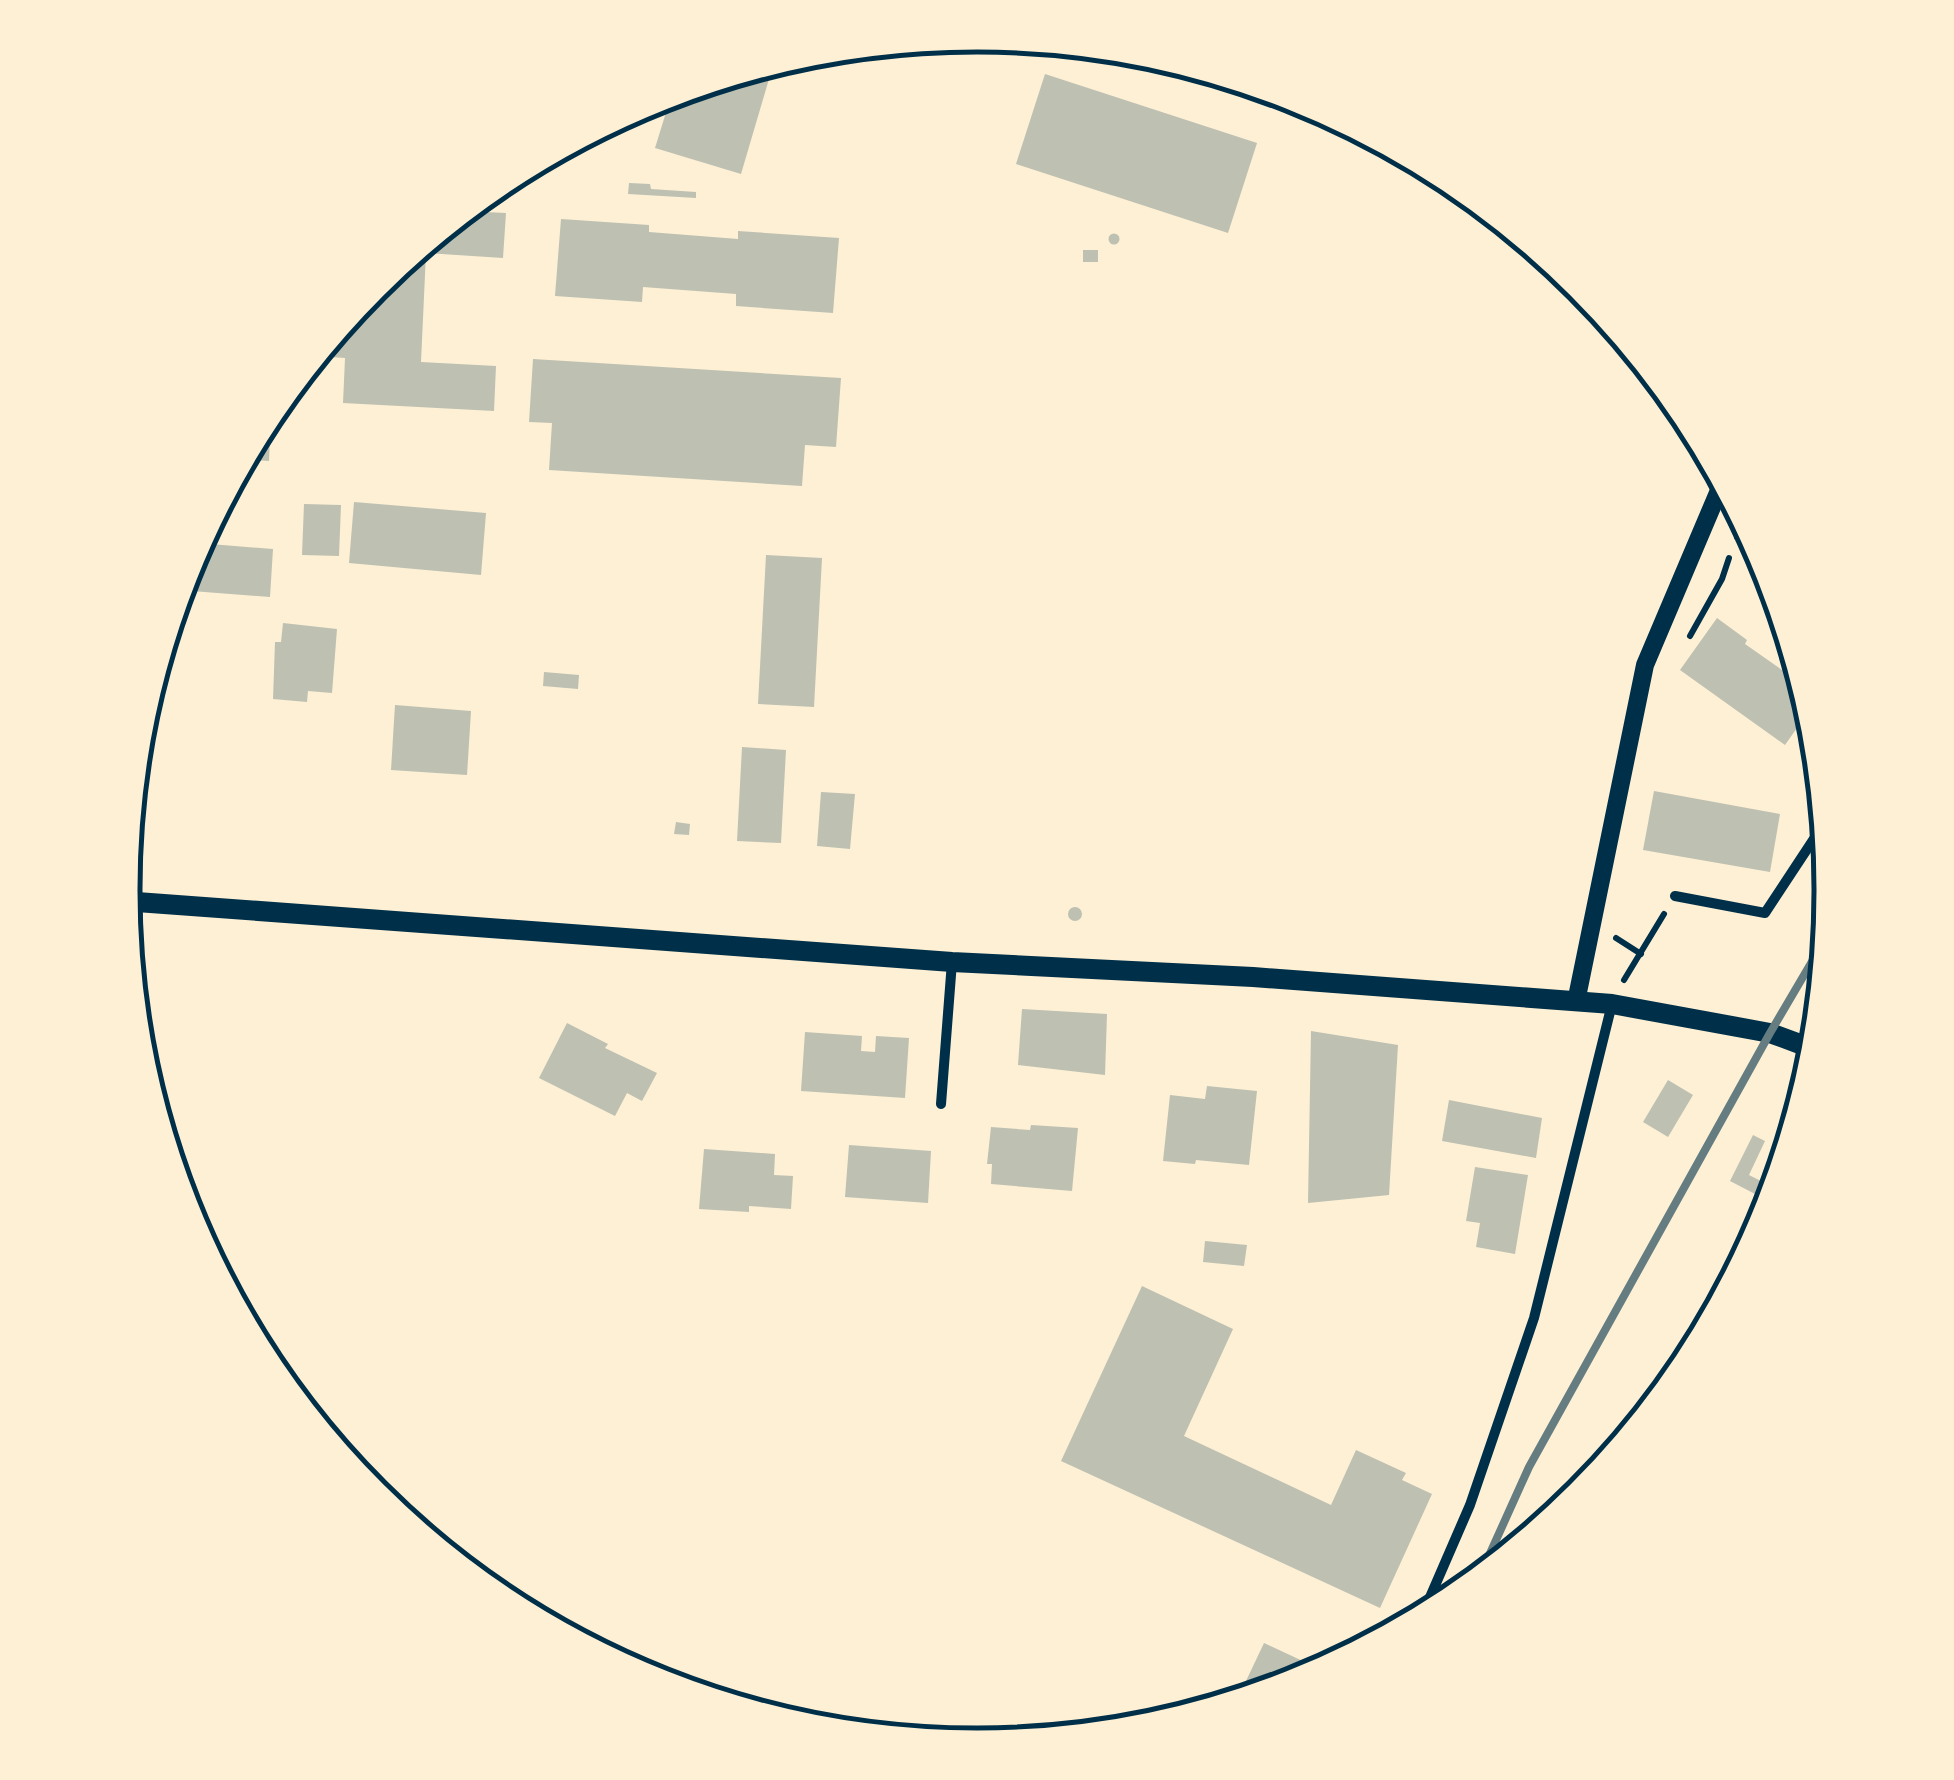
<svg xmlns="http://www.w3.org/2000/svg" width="1954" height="1780" viewBox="0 0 1954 1780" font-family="'Nunito Sans',sans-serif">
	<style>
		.building { fill: #bec0b2 }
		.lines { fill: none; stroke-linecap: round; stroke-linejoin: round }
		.path { stroke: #003049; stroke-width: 6 }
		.minor { stroke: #003049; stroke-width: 10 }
		.tertiary { stroke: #003049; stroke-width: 18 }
		.secondary { stroke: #003049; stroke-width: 20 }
		.rail { stroke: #657d81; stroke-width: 8 }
		.rim { fill: none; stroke: #003049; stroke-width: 5 }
	</style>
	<rect width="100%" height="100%" fill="#fdf0d5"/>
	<g class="building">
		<path d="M774,62l-33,112 -86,-26 17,-55z"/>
		<path d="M1045,74l212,69 -29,90 -212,-69z"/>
		<path d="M629,183l21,1 1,5 45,3v6l-68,-4z"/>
		<path d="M463,211l43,2 -3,45 -77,-5 -5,109 75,4 -2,45 -151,-8 2,-45 -15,-1 2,-22 22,-27h15l4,-23z"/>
		<path d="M561,219l88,6v7l89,7v-8l101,7 -6,75 -97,-7v-12l-93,-7 -1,15 -87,-6z"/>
		<circle cx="1114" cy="239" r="5.5"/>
		<rect x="1083" y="250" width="15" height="12"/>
		<path d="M533,359l308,19 -5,69 -31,-2 -3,41 -253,-16 3,-47 -23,-1z"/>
		<path d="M271,409l-2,52 -27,-2 24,-44z"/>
		<path d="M354,502l132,11 -5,62 -132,-12z"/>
		<path d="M304,504l37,1 -2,51 -37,-1z"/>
		<path d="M198,543l75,6 -3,48 -91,-7z"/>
		<path d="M766,555l56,3 -8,149 -56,-3z"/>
		<path d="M1717,618l30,22 -2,4 57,40 1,-2 8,26 -26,37 -105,-75z"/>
		<path d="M283,623l54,6 -5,64 -24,-2 -1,11 -34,-3 2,-57h6z"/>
		<path d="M544,672l35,3 -1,14 -35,-3z"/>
		<path d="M395,705l76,6 -4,64 -76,-5z"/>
		<path d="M742,747l44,3 -5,93 -44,-2z"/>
		<path d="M1654,791l126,23 -10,58 -127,-22z"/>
		<path d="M821,792l34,2 -5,55 -33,-3z"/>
		<path d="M676,822l14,2 -1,11 -15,-1z"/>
		<circle cx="1075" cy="914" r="7"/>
		<path d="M1022,1009l85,5 -2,61 -87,-10z"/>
		<path d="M567,1023l41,21 -3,4 52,25 -15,28 -15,-8 -12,23 -76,-38z"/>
		<path d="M1311,1031l87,14 -9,150 -81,8z"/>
		<path d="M805,1032l57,4 -1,15 14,1 1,-16 33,2 -4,60 -104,-7z"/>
		<path d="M1668,1080l25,15 -25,42 -25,-15z"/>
		<path d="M1207,1086l50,5 -8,74 -53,-5 -1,4 -32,-3 7,-66 35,4z"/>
		<path d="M1449,1100l93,18 -6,40 -94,-17z"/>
		<path d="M1031,1125l47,3 -6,63 -81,-7 1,-20h-5l4,-37 39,3z"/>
		<path d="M1753,1135l12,6 -16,34 12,6 -6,13 -25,-13z"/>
		<path d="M849,1145l82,6 -3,52 -83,-6z"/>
		<path d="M704,1149l71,5 -1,21 19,1 -2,33 -42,-3v6l-50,-3z"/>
		<path d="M1475,1167l53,8 -13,79 -39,-7 4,-24 -14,-2z"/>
		<path d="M1205,1241l42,4 -3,21 -41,-4z"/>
		<path d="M1142,1286l91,43 -49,107 147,69 25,-55 50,23 -4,7 30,14 -52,114 -319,-147z"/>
		<path d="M1264,1643l58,27 -18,10 -67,20z"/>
	</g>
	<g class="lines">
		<g class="path">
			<path d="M1737,537l7,-18"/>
			<path d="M1690,636l32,-57 7,-21"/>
			<path d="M1616,938l25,16"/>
			<path d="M1624,980l40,-66"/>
		</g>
		<g class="minor">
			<path d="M1752,555l16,12"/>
			<path d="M1675,896l90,17 60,-91"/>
			<path d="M941,1104l11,-142"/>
			<path d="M1421,1618l49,-113 64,-187 78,-314"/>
		</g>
		<path class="tertiary" d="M1576,1002l69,-337 78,-184"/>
		<path class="secondary" d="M123,901l829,61 301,15 359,27 158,29 46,17"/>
		<path class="rail" d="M1478,1580l51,-113 241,-434 57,-97"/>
	</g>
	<path d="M0 0H1954V1780H0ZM977 52H977A837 837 0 0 1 1814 889V891A837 837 0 0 1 977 1728H977A837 837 0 0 1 140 891V889A837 837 0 0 1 977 52Z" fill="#fdf0d5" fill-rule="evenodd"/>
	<path class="rim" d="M977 52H977A837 837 0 0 1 1814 889V891A837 837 0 0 1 977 1728H977A837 837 0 0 1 140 891V889A837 837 0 0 1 977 52Z"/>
</svg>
